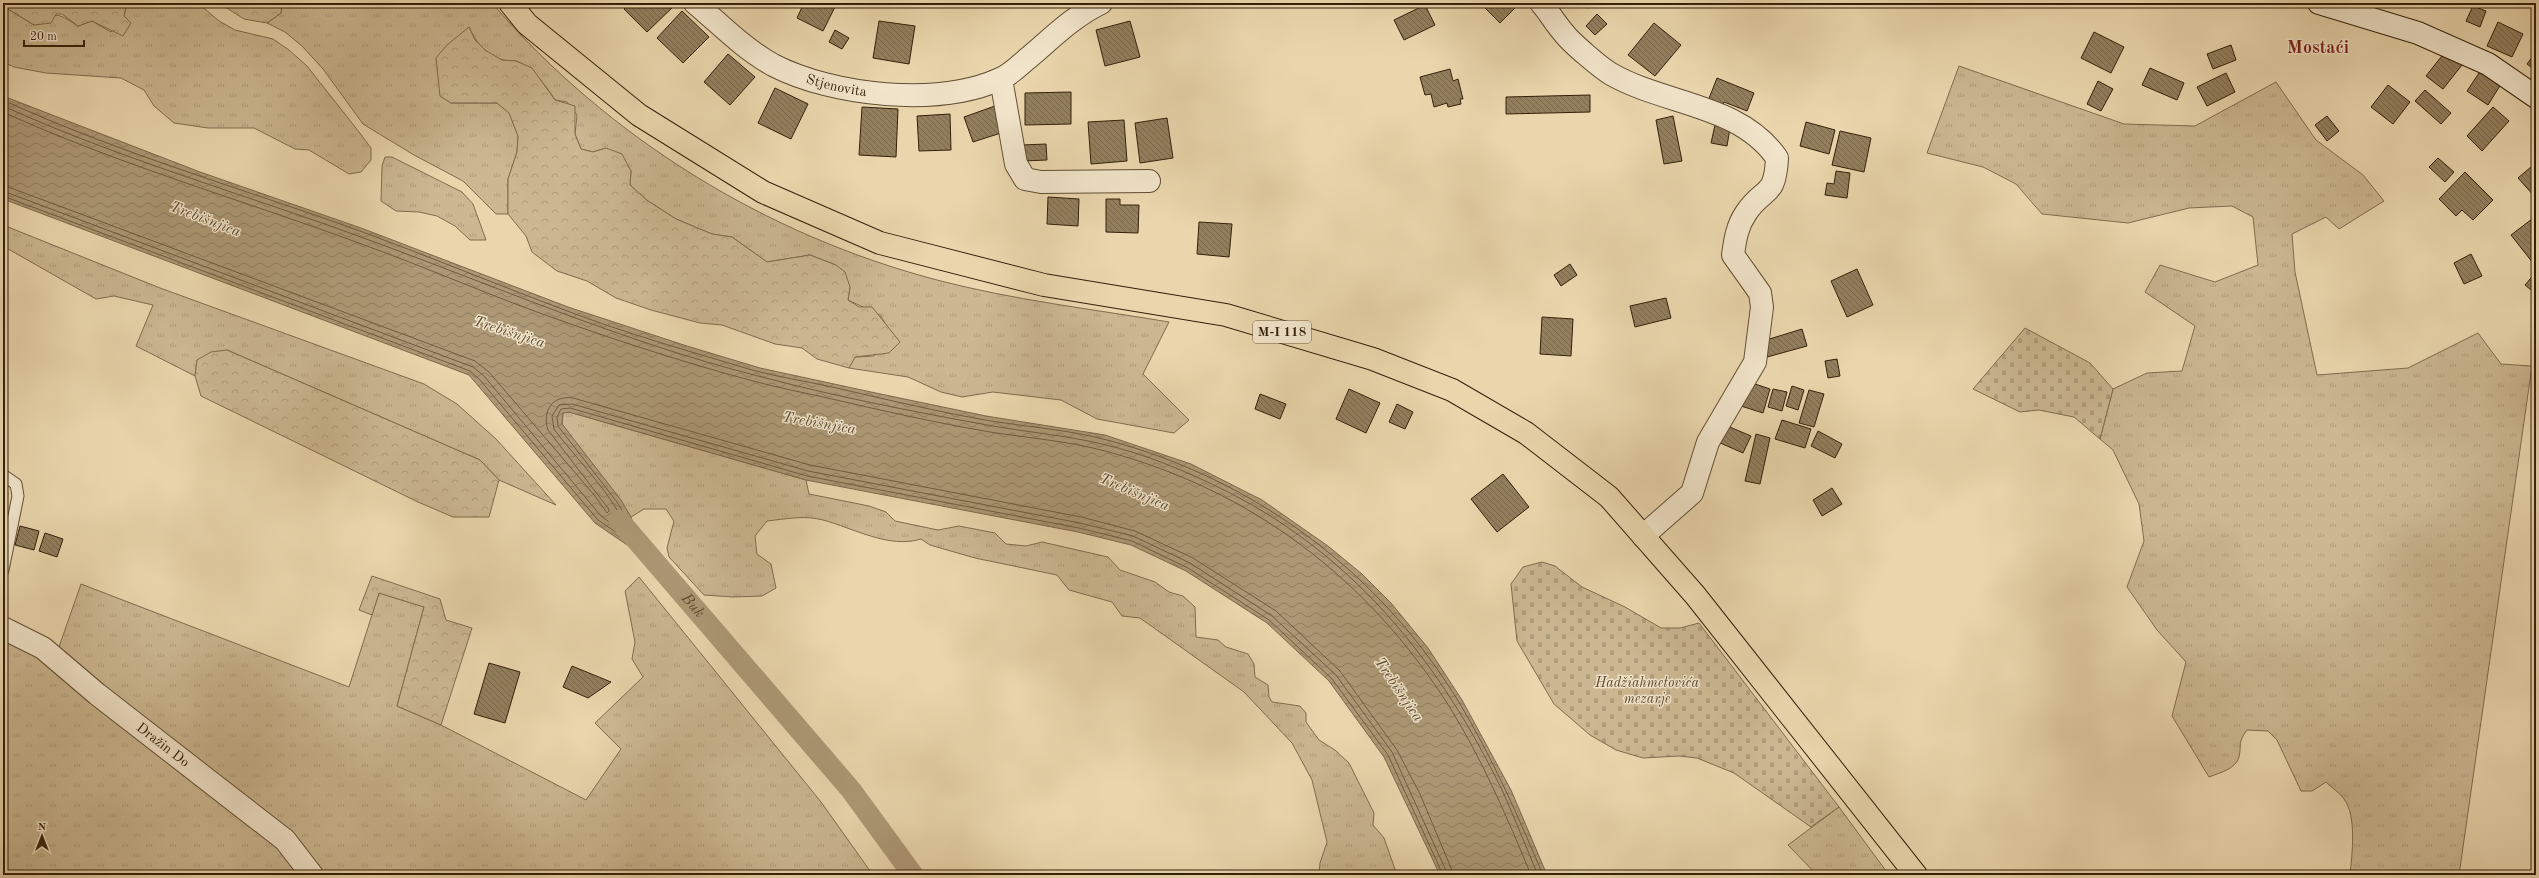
<svg xmlns="http://www.w3.org/2000/svg" width="2539" height="878" viewBox="0 0 2539 878" font-family="'Old Standard TT',serif">
	<style>
		.grass { fill: url(#grass-tufts); stroke: #7f6c4d }
		.forest { fill: url(#forest-crowns); stroke: #7f6c4d }
		.cemetery { fill: url(#cemetery-stones); stroke: #7f6c4d }
		.water { fill: url(#water-waves); stroke: #7c684a }
		.lines { fill: none; stroke-linecap: round; stroke-linejoin: round }
		.shore { stroke: #705c3f; stroke-width: 1 }
		.canal { stroke: #ac9875; stroke-width: 21 }
		.building { fill: url(#building-back-hatch); stroke: #332009 }
		.lane-casing { stroke: #614e32; stroke-width: 13 }
		.street-casing { stroke: #614e32; stroke-width: 24 }
		.secondary-casing { stroke: #332009; stroke-width: 24 }
		.primary-casing { stroke: #332009; stroke-width: 24 }
		.lane { stroke: #f1e4ca; stroke-width: 11 }
		.street { stroke: #f1e4ca; stroke-width: 22 }
		.secondary { stroke: #f1e4ca; stroke-width: 22 }
		.primary { stroke: #ead6ad; stroke-width: 22 }
		.labels { text-anchor: middle; dominant-baseline: central; stroke-width: 3; stroke-linejoin: round; paint-order: stroke }
		.shield { fill: #f1e4ca; stroke: #6c5b43; stroke-width: 1 }
		.shield-label { font-size: 13px; font-weight: bold; fill: #332009 }
		.street-label { font-size: 14px; fill: #332009; stroke: #f1e4ca }
		.park-label { font-size: 14px; font-style: italic; fill: #59462b; stroke: #f1e4ca }
		.water-label { font-size: 15px; font-style: italic; fill: #5d4a2f; stroke: #f1e4ca }
		.district-label { font-size: 18px; font-weight: bold; fill: #7a1f14; stroke: #f1e4ca }
	</style>
	<defs>
		<pattern id="grass-tufts" width="24" height="20" patternUnits="userSpaceOnUse"><rect width="24" height="20" fill="#cbb791"/><path d="M3 7l-1-3M5 7V3M7 7l1-3M15 17l-1-3M17 17v-4M19 17l1-3" fill="none" stroke="#af9d7c"/></pattern>
		<pattern id="forest-crowns" width="20" height="18" patternUnits="userSpaceOnUse"><rect width="20" height="18" fill="#cbb791"/><path d="M2 6a3 3 0 1 1 6 0M12 15a3 3 0 1 1 6 0" fill="none" stroke="#af9d7c"/></pattern>
		<pattern id="cemetery-stones" width="16" height="16" patternUnits="userSpaceOnUse"><rect width="16" height="16" fill="#cbb791"/><path d="M2 7V4a2 2 0 0 1 4 0v3zM10 15v-3a2 2 0 0 1 4 0v3z" fill="#af9d7c"/></pattern>
		<pattern id="water-waves" width="16" height="10" patternUnits="userSpaceOnUse"><rect width="16" height="10" fill="#ac9875"/><path d="M0 5q4-4 8 0t8 0" fill="none" stroke="#8d7c5e"/></pattern>
		<pattern id="building-back-hatch" width="6" height="6" patternUnits="userSpaceOnUse"><rect width="6" height="6" fill="#927f5e"/><path d="M-1 5l2 2M0 0l6 6M5-1l2 2" fill="none" stroke="#78684c"/></pattern>
	</defs>
	<rect width="100%" height="100%" fill="#ead6ad"/>
	<filter id="stains"><feTurbulence type="fractalNoise" baseFrequency=".005" numOctaves="4"/><feColorMatrix values="0 0 0 0 .2 0 0 0 0 .09 0 0 0 0 .02 0 0 0 .5 -.17"/></filter>
	<radialGradient id="worn" r=".72"><stop offset=".6" stop-color="#630" stop-opacity="0"/><stop offset="1" stop-color="#630" stop-opacity=".3"/></radialGradient>
	<g class="grass">
		<path d="M3,3l5,6 26,16c26,-12 20,-14 44,1l14,-5 19,11 13,-16 2,-9 15,-4h57l21,18 16,9 38,9 16,11 18,16 52,66 12,16v12l-10,12 -12,2 -40,-24 -14,-1 -41,-21h-46l-34,-5 -20,-17 -10,-16 -23,-12 -75,-5 -32,-6 -11,-5z"/>
		<path d="M282,3h210c116,135 274,232 445,277 76,20 155,29 232,42l-26,52 46,46 -15,13 -77,-14 -36,-19 -68,-8 -31,5 -21,-5 -33,-15 -59,-9 6,-11 19,-1 13,-30 -7,-11 -32,-15 2,-13 -14,-22 -26,-10 -43,7 -35,-25 -20,-3 -36,-15 -28,-18 -18,-16 1,-14 -25,-23 -13,4 -12,-3 -6,-15 2,-19 -10,-13 -12,-2c-7,-12 -25,-35 -39,-39 -4,-1 -9,0 -12,-1 -17,-3 -29,-19 -35,-33l-29,69 11,7h46l12,9 9,24 -1,16 -9,27v35h-12l-33,-33 -49,-26 -51,-31 -40,-55 -21,-23 -17,-14 -18,-9 14,-10z"/>
		<path d="M1959,66l165,58 71,2 81,-44 40,58 47,35 21,26 -45,28 -13,-12 -34,17 3,38 22,103 91,-7 70,-35 23,31 31,2 -73,509h-109c2,-20 7,-59 -6,-76 -4,-6 -13,-12 -18,-17l-14,9h-11l-24,-51 -9,-9 -21,-1c-10,14 -5,13 -8,27 -3,12 -20,16 -30,20l-37,-61 14,-54 -29,-32 -30,-43 17,-46 -5,-37 -26,-54 -13,-11 13,-50 34,-16 35,-2 13,-45 -50,-34 15,-27 55,17 43,-17 -5,-48 -21,-11 -43,2 -61,15 -86,-9 -26,-30 -33,-17 -56,-14z"/>
		<path d="M385,157h7l70,35 11,12 13,36h-16l-15,-14 -18,-10 -18,-4 -23,-1 -15,-10 1,-35z"/>
		<path d="M3,225l157,63 264,96 33,20 39,35 60,66 -57,-25 -19,-20 -253,-110 -30,10 -2,16 -59,-30 17,-41 -39,-9 -18,3 -93,-53z"/>
		<path d="M569,412l237,68 3,14 60,12 17,6 9,9 43,9 21,-4 36,7 11,11 20,2 16,-4 66,15 12,13 35,12 14,10 14,4 12,11 1,30 22,3 8,7 22,7 6,10 1,13 13,8 1,12 3,5 28,4 6,7v9l13,18 16,10 14,13 25,50 -1,12 11,13 13,37h-78l1,-12 7,-21 -15,-62 -20,-37 -48,-51 -104,-74 -18,-2 -10,-14 -43,-12 -12,-15 -82,-17 -45,-13 -9,-6c-32,10 -68,-11 -98,-19 -18,-5 -38,-1 -56,1l-12,15 2,18 14,10 5,24 -14,8 -29,1 -29,-2 -35,-38 -2,-9 7,-27 -8,-12h-22l-13,8 -69,-93 1,-11z"/>
		<path d="M3,491l5,2 -5,25z"/>
		<path d="M639,577l182,225 52,73h-870v-236l50,25 28,-80 268,103 30,-94 45,14 -27,99 44,19 145,75 35,-51 -26,-26 48,-46 -11,-18 3,-17 -10,-51z"/>
		<path d="M1839,807l50,68h-72l-29,-30z"/>
	</g>
	<g class="forest">
		<path d="M4,3h137l-15,4 -2,9 7,7 -8,13 -31,-15 -14,5 -16,-12h-6l-5,9 -17,2 -26,-16z"/>
		<path d="M219,3h63l-1,10 -14,10 -23,-4z"/>
		<path d="M469,27l6,13 10,10 17,10 14,1 16,7 23,32 20,6v28l6,15 12,3 13,-4 16,6 9,17 -1,14 18,16 28,18 36,15 20,3 35,25 43,-7 26,10 9,7 5,15 -2,13 11,7h13l28,35 -11,11 -34,4 -6,11 -32,-9 -15,-11 -27,-4 -53,-19 -22,-2 -49,-13 -35,-12 -29,-17 -30,-10 -25,-19 -6,-16 -18,-22v-35l9,-27 1,-16 -9,-23 -12,-10h-46l-11,-7 -4,-38 11,-13z"/>
		<path d="M227,350l253,110 19,20 -10,37h-36l-35,-15 -217,-106 -6,-20 2,-16 14,-8z"/>
		<path d="M372,576l68,23 6,21 26,8 -31,97 -44,-19 27,-99 -45,-14 -7,22 -13,-5z"/>
	</g>
	<g class="cemetery">
		<path d="M2025,328l65,35 23,26 -13,50 -26,-22 -35,-7 -19,2 -47,-23z"/>
		<path d="M1542,562l13,4 27,21 43,20 36,21h19l19,-5 140,184 -28,20 -77,-54 -37,-15 -18,-2 -36,2 -27,-8 -26,-15 -36,-31 -37,-63 -6,-57 12,-17z"/>
	</g>
	<path class="water" d="M3,96l197,76 161,56 207,79 119,39 73,22 111,24 115,24 119,19 86,29 71,36 66,46 34,28 29,29 37,45 34,52 49,90 36,85h-107l-56,-118 -55,-76 -62,-58 -81,-52 -55,-26 -53,-13 -272,-52 -237,-68 -6,1 -1,11 59,76 10,17 7,23 -8,7 -35,-24 -126,-148 -466,-176z"/>
	<g class="lines">
		<g class="shore">
			<path d="M3,100c115,53 238,88 357,131 68,25 135,53 202,78 62,24 127,42 190,61 26,7 53,11 80,17 53,12 106,25 159,34 38,6 79,9 116,19 148,39 274,133 353,264 33,55 58,112 83,171"/>
			<path d="M3,106c115,52 237,87 355,130 133,48 262,105 400,140 75,20 152,35 229,49 38,7 77,10 115,19 44,10 86,28 126,48 128,65 213,172 275,300 12,27 23,55 35,83"/>
			<path d="M3,112c114,52 236,87 353,130 70,25 139,56 209,80 62,22 125,42 188,59 26,7 53,12 79,18 52,12 105,24 158,33 38,6 78,9 115,19 147,39 263,128 344,255 33,53 58,111 82,169"/>
			<path d="M3,185l472,176 14,11 106,124 12,17 2,-2 -1,-3 -60,-78c-6,-19 4,-35 25,-32l237,67 271,52 54,14 58,27 83,53 64,60 57,79 23,44 34,81"/>
			<path d="M3,191l470,176 11,9 117,140 22,16 3,-2c-9,-32 -52,-73 -72,-101l-2,-13 7,-11 13,-1 236,67 272,52 53,13 57,27 82,53 64,59 56,77 56,123"/>
			<path d="M3,196l467,175 10,9 118,140 31,21 4,-3 -6,-20 -10,-16 -59,-76 -1,-9 4,-8 9,-1 237,68 272,52 53,13 56,27 81,52 63,59 56,76 55,120"/>
		</g>
		<path class="canal" id="s1" d="M619,520l232,270 62,85"/>
	</g>
	<g class="building">
		<path d="M630,3h45l1,1 -29,28 -23,-23z"/>
		<path d="M804,3h28l4,2 -13,26 -26,-13z"/>
		<path d="M1480,3h40l-20,20z"/>
		<path d="M1572,3h17l-1,5z"/>
		<path d="M1425,5l10,20 -31,15 -10,-20z"/>
		<path d="M2473,6l13,5 -6,16 -14,-6z"/>
		<path d="M682,11l27,26 -26,26 -26,-25z"/>
		<path d="M1597,14l10,10 -12,11 -9,-9z"/>
		<path d="M879,21l36,5 -6,38 -36,-6z"/>
		<path d="M1130,21l10,36 -35,9 -9,-36z"/>
		<path d="M2498,22l25,12 -11,23 -25,-11z"/>
		<path d="M1654,23l27,22 -26,31 -27,-21z"/>
		<path d="M835,30l14,8 -7,11 -13,-7z"/>
		<path d="M2094,32l30,15 -13,26 -30,-15z"/>
		<path d="M2231,45l5,15 -23,9 -6,-15z"/>
		<path d="M2445,52l17,13 -19,24 -17,-13z"/>
		<path d="M2536,52v19l-9,-7z"/>
		<path d="M728,54l27,23 -25,28 -26,-23z"/>
		<path d="M2150,68l34,15 -7,17 -35,-15z"/>
		<path d="M1450,69l3,12 5,-2 5,20h-3l1,5 -13,3 -1,-4 -13,4 -3,-13 -6,1 -5,-18z"/>
		<path d="M2481,70l20,14 -13,21 -21,-14z"/>
		<path d="M2226,73l9,19 -28,14 -10,-19z"/>
		<path d="M1717,78l37,15 -7,18 -23,-9 -2,5 -14,-6z"/>
		<path d="M2098,81l15,8 -12,22 -14,-7z"/>
		<path d="M2388,85l22,17 -17,22 -22,-17z"/>
		<path d="M775,88l33,16 -17,35 -33,-16z"/>
		<path d="M2425,90l26,23 -10,11 -26,-23z"/>
		<path d="M1071,92v32l-46,1v-32z"/>
		<path d="M1590,95v17l-84,2v-17z"/>
		<path d="M995,106l9,26 -31,10 -9,-25z"/>
		<path d="M862,107l36,2 -2,48 -37,-2z"/>
		<path d="M2493,107l16,14 -27,30 -15,-15z"/>
		<path d="M950,114l1,36 -32,1 -2,-35z"/>
		<path d="M1673,116l9,45 -18,3 -8,-44z"/>
		<path d="M2327,116l12,15 -12,10 -12,-16z"/>
		<path d="M1167,118l6,40 -33,5 -5,-40z"/>
		<path d="M1124,120l3,41 -36,3 -3,-42z"/>
		<path d="M1806,122l29,8 -6,24 -29,-8z"/>
		<path d="M1715,125l15,3 -3,18 -16,-3z"/>
		<path d="M1840,131l31,7 -7,34 -32,-7z"/>
		<path d="M1046,144l1,16 -24,1 -1,-16z"/>
		<path d="M2438,158l16,14 -9,10 -16,-15z"/>
		<path d="M2531,167l5,5v26l-18,-20z"/>
		<path d="M1836,171l14,2 -3,25 -22,-3 2,-12 7,1z"/>
		<path d="M2465,172l28,28 -20,20 -11,-10 -6,6 -17,-17z"/>
		<path d="M1048,197l31,2 -1,27 -31,-2z"/>
		<path d="M1106,199h14v6h19l-1,28 -32,-1z"/>
		<path d="M2536,216v44l-3,3 -22,-28z"/>
		<path d="M1199,222l33,2 -3,33 -32,-3z"/>
		<path d="M2471,254l11,22 -18,8 -10,-21z"/>
		<path d="M1570,264l7,11 -16,11 -7,-11z"/>
		<path d="M1857,269l16,36 -26,12 -16,-36z"/>
		<path d="M2536,272v22l-11,-9z"/>
		<path d="M1666,298l5,20 -36,9 -5,-21z"/>
		<path d="M1542,317l31,2 -2,37 -31,-2z"/>
		<path d="M1802,329l5,17 -40,11 -4,-16z"/>
		<path d="M1837,359l3,17 -12,2 -3,-17z"/>
		<path d="M1749,382l21,7 -7,24 -22,-7z"/>
		<path d="M1792,386l12,4 -6,20 -12,-4z"/>
		<path d="M1349,389l31,14 -14,30 -30,-14z"/>
		<path d="M1773,389l14,3 -5,19 -14,-4z"/>
		<path d="M1809,390l15,4 -10,33 -15,-4z"/>
		<path d="M1260,394l26,10 -6,15 -25,-10z"/>
		<path d="M1397,404l16,8 -8,17 -16,-7z"/>
		<path d="M1782,420l29,9 -6,19 -30,-9z"/>
		<path d="M1725,425l26,11 -8,17 -25,-11z"/>
		<path d="M1818,431l24,13 -7,14 -24,-12z"/>
		<path d="M1756,434l14,4 -10,46 -15,-3z"/>
		<path d="M1503,474l26,33 -32,25 -26,-33z"/>
		<path d="M1832,488l10,16 -20,12 -9,-16z"/>
		<path d="M20,526l19,5 -5,19 -19,-5z"/>
		<path d="M45,533l18,6 -6,18 -18,-6z"/>
		<path d="M489,663l31,9 -15,51 -31,-9z"/>
		<path d="M572,666l39,16 -23,16 -25,-11z"/>
	</g>
	<g class="lines">
		<g class="lane-casing">
			<path id="lane" d="M3,475l13,9 2,12 -15,74"/>
		</g>
		<g class="street-casing">
			<g id="street">
				<path id="s2" d="M695,3c25,21 49,46 78,62 60,31 165,42 227,14 10,-4 19,-13 27,-20 24,-20 45,-42 74,-56"/>
				<path d="M1541,3c8,9 14,20 22,29 7,10 38,36 48,42 54,31 129,30 166,84 -2,41 -13,28 -31,55 -9,13 -11,27 -13,42l27,38 2,14 -7,55 -47,80 -16,51 -49,43"/>
				<path d="M1001,79l15,85 9,15 16,3 108,-1"/>
				<path id="s3" d="M3,628l40,20 54,46 188,146 27,35"/>
			</g>
		</g>
		<g class="secondary-casing">
			<path id="secondary" d="M2319,3l99,30 70,31 48,33"/>
		</g>
		<g class="primary-casing">
			<path id="primary" d="M510,3l17,21 112,91 124,77 117,51 164,42 182,30 147,44 79,31 74,43 83,64 86,98 221,280"/>
		</g>
		<use href="#lane" class="lane"/>
		<use href="#street" class="street"/>
		<use href="#secondary" class="secondary"/>
		<use href="#primary" class="primary"/>
	</g>
	<g class="labels">
		<rect class="shield" x="1253" y="321" width="58" height="22" rx="3"/>
		<g class="shield-label">
			<text x="1282" y="332">M-I 118</text>
		</g>
		<g class="street-label">
			<text stroke="none"><textPath href="#s2" startOffset="167">Stjenovita</textPath></text>
			<text stroke="none"><textPath href="#s3" startOffset="199">Dražin Do</textPath></text>
		</g>
		<g class="park-label">
			<text x="1647" y="683">Hadžiahmetovića<tspan x="1647" dy="16">mezarje</tspan></text>
		</g>
		<g class="water-label">
			<text transform="translate(205 220) rotate(21)">Trebišnjica</text>
			<text transform="translate(509 333) rotate(18)">Trebišnjica</text>
			<text transform="translate(819 424) rotate(10)">Trebišnjica</text>
			<text transform="translate(1134 493) rotate(23)">Trebišnjica</text>
			<text stroke="none"><textPath href="#s1" startOffset="113">Buk</textPath></text>
			<text transform="translate(1398 690) rotate(56)">Trebišnjica</text>
		</g>
		<g class="district-label">
			<text x="2318" y="48">Mostaći</text>
		</g>
	</g>
	<rect width="2539" height="878" fill="none" stroke="#ead6ad" stroke-width="16"/>
	<rect x="4" y="4" width="2531" height="870" fill="none" stroke="#332009" stroke-width="2"/>
	<rect x="8" y="8" width="2523" height="862" fill="none" stroke="#332009"/>
	<g transform="translate(42 836)" stroke="#f1e4ca" stroke-width="3" paint-order="stroke">
	<path d="M0-3L7 15L0 10L-7 15Z" fill="#332009"/>
	<text y="-6" font-size="11" font-weight="bold" text-anchor="middle" fill="#332009">N</text>
	</g>
	<path d="M24 40v6h60v-6" fill="none" stroke="#332009" stroke-width="2"/>
	<text x="30" y="40" font-size="12" fill="#332009" stroke="#f1e4ca" stroke-width="3" paint-order="stroke">20 m</text>
	<rect width="100%" height="100%" filter="url(#stains)"/>
	<rect width="100%" height="100%" fill="url(#worn)"/>
</svg>
